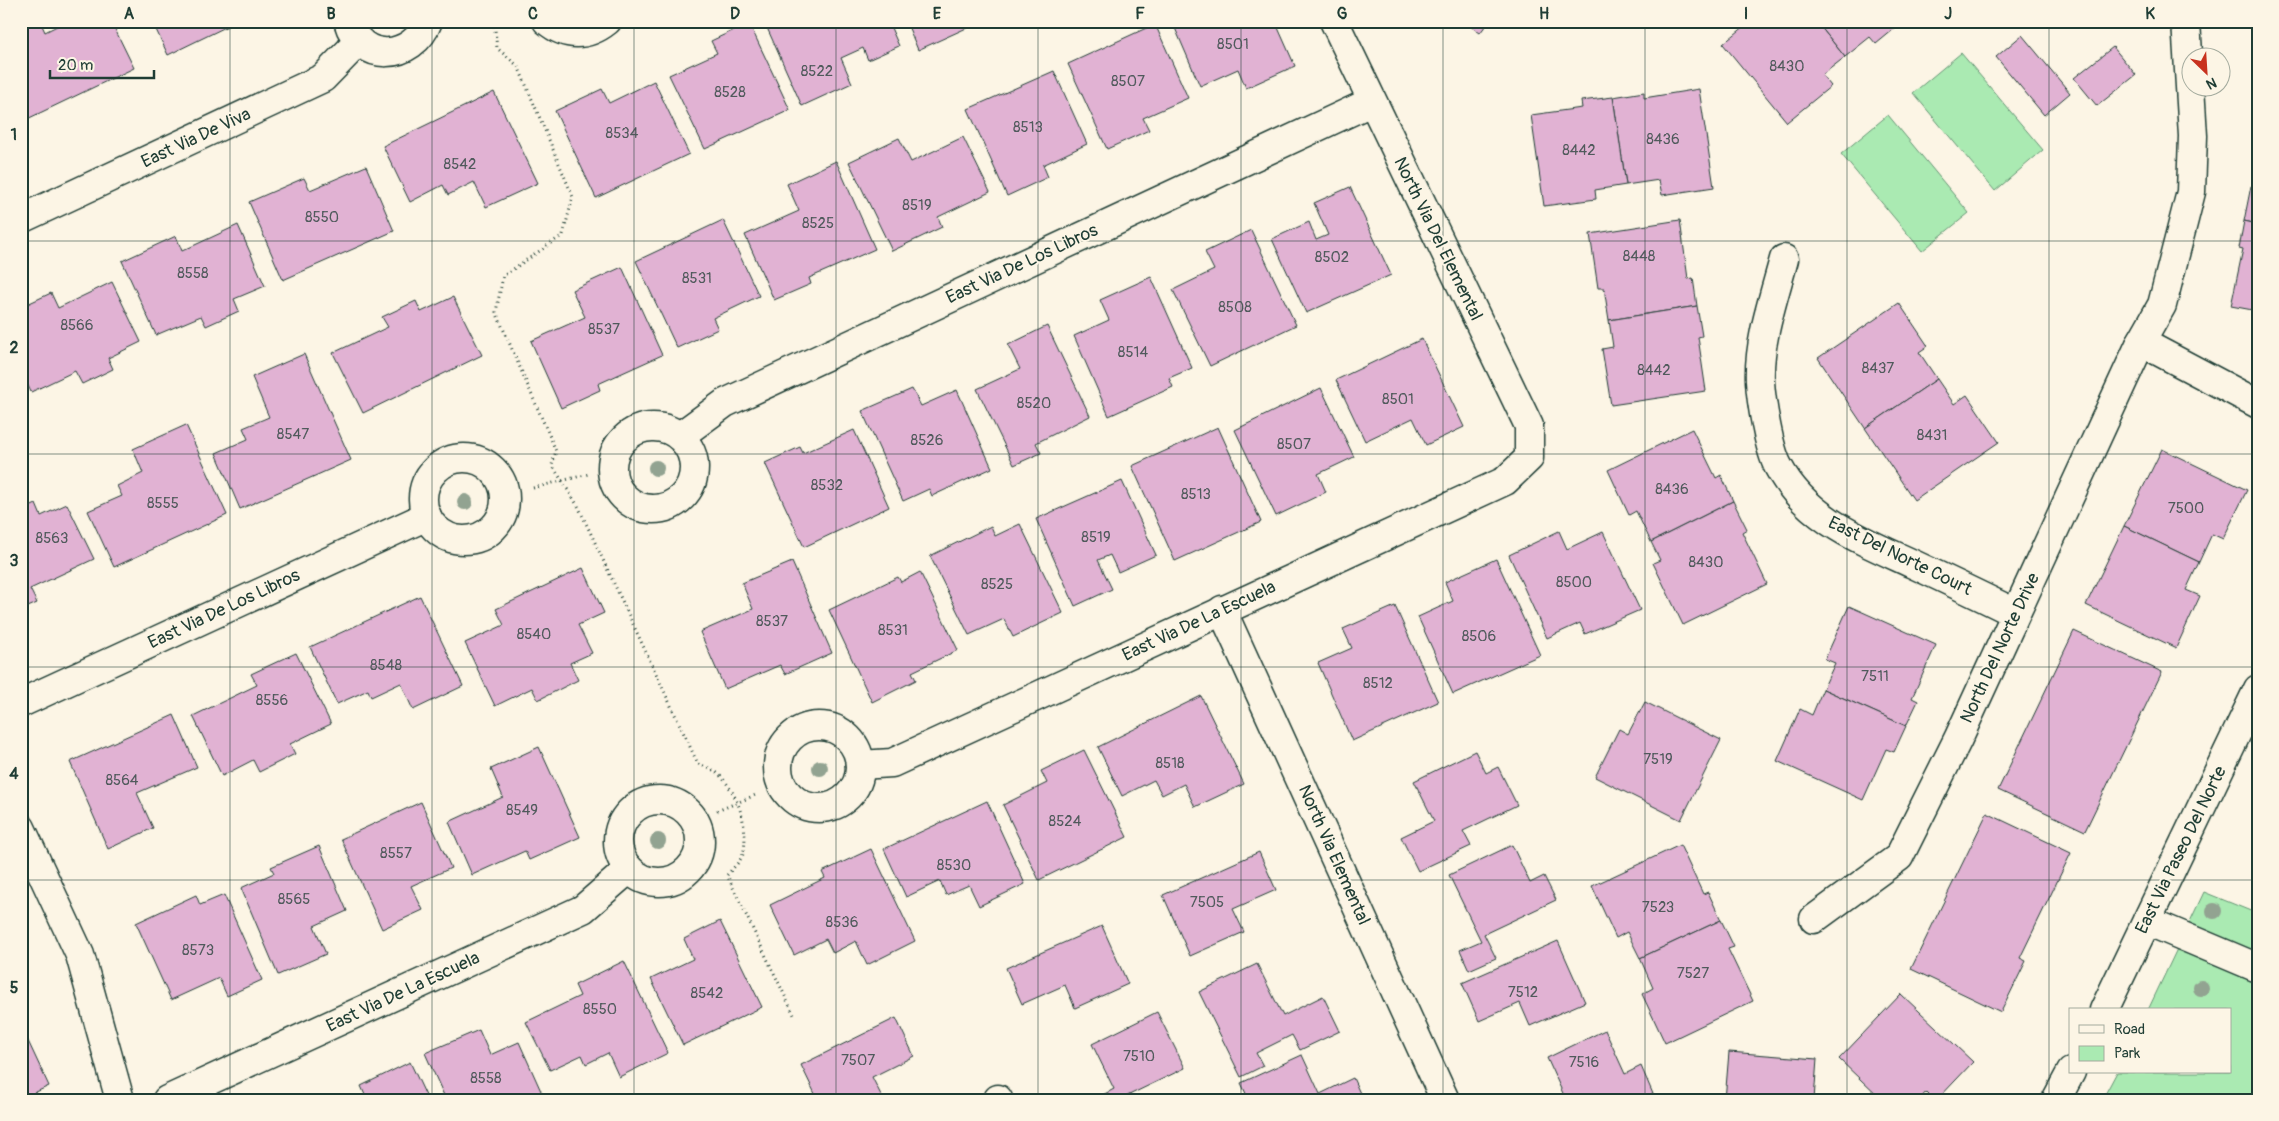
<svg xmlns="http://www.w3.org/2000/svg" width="2279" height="1121" viewBox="0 0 2279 1121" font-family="Pangolin,sans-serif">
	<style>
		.green { fill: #aaeab2; stroke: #649473 }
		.building { fill: #e1b2d3; stroke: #1f3d34 }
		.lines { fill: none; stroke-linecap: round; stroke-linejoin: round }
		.minor-casing { stroke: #1f3d34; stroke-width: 31 }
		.path { stroke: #1f3d34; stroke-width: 3; stroke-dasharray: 1 4; stroke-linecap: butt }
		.minor { stroke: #fcf5e5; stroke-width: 28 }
		.tree { fill: #92a391 }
		.grid { fill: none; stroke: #1f3d34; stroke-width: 1; stroke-opacity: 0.55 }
		.labels { text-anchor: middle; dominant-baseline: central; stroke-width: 4; stroke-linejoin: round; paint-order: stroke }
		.number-label { font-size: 15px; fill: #505a5c }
		.street-label { font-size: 18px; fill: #1f3d34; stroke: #fcf5e5 }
		.neatline { fill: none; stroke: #1f3d34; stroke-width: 2 }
		.grid-label { font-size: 16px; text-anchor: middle; font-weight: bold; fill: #1f3d34 }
	</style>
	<rect width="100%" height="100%" fill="#fcf5e5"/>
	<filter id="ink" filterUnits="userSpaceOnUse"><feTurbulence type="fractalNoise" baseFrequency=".02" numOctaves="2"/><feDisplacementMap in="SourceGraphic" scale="10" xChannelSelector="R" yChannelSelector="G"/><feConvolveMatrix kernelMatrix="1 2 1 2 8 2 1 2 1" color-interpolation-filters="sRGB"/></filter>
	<g filter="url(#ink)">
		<g class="green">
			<path d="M1961,53l82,97 -48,41 -82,-98z"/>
			<path d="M1888,115l81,98 -47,38 -81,-97z"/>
			<path d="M2204,892l54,22v186h-156l15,-28h113v-62h-82z"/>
		</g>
		<g class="building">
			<path d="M21,21h19l5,11 22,-11h44l23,47 -111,53 -2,-4z"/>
			<path d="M152,21h86l-70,34z"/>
			<path d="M764,21h124l11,25 -31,14 -5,-12 -22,10 11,25 -50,23z"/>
			<path d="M906,21h76l-64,29z"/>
			<path d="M1172,21h103l20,45 -49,22 -8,-19 -38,17z"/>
			<path d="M1463,21h26l-9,12z"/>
			<path d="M1751,21h65l29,36 -23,18 9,11 -44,36 -64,-78z"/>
			<path d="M1816,21h88l-28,23 -6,-7 -25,20z"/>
			<path d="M749,23l41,87 -85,39 -36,-74 48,-22 -6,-12z"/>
			<path d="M1155,24l33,74 -45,20 6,12 -42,19 -39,-85z"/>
			<path d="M2022,35l48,58 -26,22 -48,-58z"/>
			<path d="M2113,47l23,28 -39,31 -23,-28z"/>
			<path d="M1054,71l33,73 -44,21 5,12 -41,19 -39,-87z"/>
			<path d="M654,81l35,73 -93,44 -41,-87 47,-22 7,14z"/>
			<path d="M1699,89l15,98 -52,8 -3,-15 -33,5 -13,-88 31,-5v6z"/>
			<path d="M494,92l44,91 -52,24 -12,-25 -26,13 -5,-10 -33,17 -27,-56z"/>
			<path d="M1613,97l13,88 -31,5 1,9 -52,7 -13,-91 51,-7 -1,-7z"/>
			<path d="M963,137l27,55 -52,25 4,10 -50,24 -43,-89 50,-24 12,24z"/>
			<path d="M836,161l39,88 -66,29 2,6 -37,16 -29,-65 54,-24 -12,-27z"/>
			<path d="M366,166l28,65 -111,49 -34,-78 55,-24 6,12z"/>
			<path d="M2251,186l7,1v37l-14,-3z"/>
			<path d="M1350,187l41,88 -85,38 -34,-74 37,-17 7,18 12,-5 -14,-32z"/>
			<path d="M723,220l36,76 -46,22 5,11 -41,19 -41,-87z"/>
			<path d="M1680,220l8,59 5,-1 4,28 -88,14 -5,-32h-6l-8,-54z"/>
			<path d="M2244,221l14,3v87l-27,-5 12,-57 -4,-1z"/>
			<path d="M238,225l27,61 -31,13 5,12 -33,15 -5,-10 -45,19 -34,-74 54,-25 6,15z"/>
			<path d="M1251,230l45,95 -86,41 -37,-76 41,-20 -9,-18z"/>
			<path d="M622,267l40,88 -64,29 2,6 -39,18 -30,-67 54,-24 -13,-27z"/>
			<path d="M1151,277l41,91 -23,10 4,9 -64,29 -35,-80 35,-16 -9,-20z"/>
			<path d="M112,282l29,60 -33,16 5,11 -31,15 -7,-13 -44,21 -10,-21v-64l30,-14 7,15z"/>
			<path d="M453,297l29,58 -119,58 -30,-60 55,-26 -6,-10 34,-16 5,11z"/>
			<path d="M1899,303l29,43 -9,6 18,27 -72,49 -47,-70z"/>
			<path d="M1697,306l5,30 -4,1 8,54 -95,14 -9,-56 11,-2 -4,-27z"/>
			<path d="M1047,326l43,90 -54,27 5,10 -27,12 -37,-76 43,-20 -12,-24z"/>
			<path d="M1422,339l42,88 -38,18 -13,-27 -48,23 -29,-61z"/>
			<path d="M304,354l47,106 -111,49 -24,-56 32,-14 -5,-11 26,-11 -17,-40z"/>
			<path d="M1937,379l17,25 13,-9 32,47 -85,58 -49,-72z"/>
			<path d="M1321,388l33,69 -36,17 8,18 -50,24 -41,-86z"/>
			<path d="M912,389l9,17 36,-16 35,78 -60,28 -3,-7 -26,12 -41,-90z"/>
			<path d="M186,425l41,90 -113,52 -26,-56 34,-15 -5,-10 26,-13 -10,-24z"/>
			<path d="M1218,427l43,95 -86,39 -43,-95z"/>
			<path d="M1692,429l24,49 5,-3 12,26 -82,41 -15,-31 -7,4 -21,-45z"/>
			<path d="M854,430l35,77 -85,40 -39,-84 35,-16 3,6z"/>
			<path d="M2162,449l85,41 -24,49 -11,-5 -13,28 -75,-36z"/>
			<path d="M1122,481l34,74 -38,17 -8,-17 -12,5 14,29 -37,17 -39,-87z"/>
			<path d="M1733,501l14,28 -5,3 25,52 -84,41 -30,-62 7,-3 -9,-18z"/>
			<path d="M36,504l5,12 26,-12 27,55 -64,30 7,14 -16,7v-99z"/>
			<path d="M1020,524l43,89 -50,24 -9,-18 -35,16 -39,-79 61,-30 4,10z"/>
			<path d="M2124,526l75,36 -13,28 14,6 -24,52 -90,-43z"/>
			<path d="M1559,531l8,18 36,-17 37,78 -55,24 -5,-11 -33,15 -38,-83z"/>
			<path d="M1496,559l44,96 -87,39 -35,-77 35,-16 -8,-19z"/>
			<path d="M792,562l40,91 -47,21 -5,-9 -55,24 -25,-57 53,-23 -11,-26z"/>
			<path d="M583,568l21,45 -26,12 14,28 -22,10 8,17 -40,20 -6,-12 -37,18 -30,-63 39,-18 -8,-16z"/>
			<path d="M920,572l38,78 -46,22 4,8 -44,22 -43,-92 69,-33 3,5z"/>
			<path d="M420,596l43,90 -50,24 -12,-27 -30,14 -3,-7 -31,14 -27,-57z"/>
			<path d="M1395,606l43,96 -86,39 -34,-78 34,-15 -9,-19z"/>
			<path d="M1849,606l87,39 -24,53 6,3 -12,25 -83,-37 12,-26 -10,-4z"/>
			<path d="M2074,631l88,41 -77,159 -87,-41z"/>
			<path d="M296,653l35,71 -41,20 5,10 -36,18 -6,-12 -31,16 -29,-60 64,-31 -6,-11z"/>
			<path d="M1823,689l83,37 -12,26 -8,-3 -23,51 -86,-39 23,-52 12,6z"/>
			<path d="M1201,696l43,88 -49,23 -11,-23 -22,11 -8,-15 -32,16 -24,-49z"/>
			<path d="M1645,702l76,38 -40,80 -86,-43 24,-48 9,5z"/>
			<path d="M174,715l23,52 -60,26 16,35 -45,21 -38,-87z"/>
			<path d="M539,747l41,90 -51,23 -4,-9 -53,24 -23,-53 54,-25 -12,-28z"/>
			<path d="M1084,750l43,87 -88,43 -36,-75 44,-22 -6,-12z"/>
			<path d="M1475,751l11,22 12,-6 19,38 -54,26 8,15 -53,25 -17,-34 33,-16 -20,-40z"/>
			<path d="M987,801l38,83 -46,22 -10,-21 -23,10 -6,-14 -34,16 -22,-48z"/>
			<path d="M421,802l30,66 -40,18 12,24 -41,19 -41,-90z"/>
			<path d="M1987,813l84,40 -51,105 6,3 -25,51 -90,-43z"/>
			<path d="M1512,845l18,38 14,-7 12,24 -72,34 12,24 -27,12 -9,-20 21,-9 -32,-66z"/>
			<path d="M1680,845l23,49 5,-2 13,28 -81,38 -13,-26 -11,6 -24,-52z"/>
			<path d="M319,846l28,65 -33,15 12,28 -48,21 -37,-87 33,-15 -3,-6z"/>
			<path d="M871,849l44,92 -48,24 -11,-24 -23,12 -7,-14 -32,16 -24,-50 55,-27 -3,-6z"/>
			<path d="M1259,852l17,38 -43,19 11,23 -54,24 -27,-61z"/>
			<path d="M196,895l4,10 24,-10 38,85 -35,16 -8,-18 -48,22 -35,-77z"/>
			<path d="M1721,920l13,27 -6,2 25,52 -88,42 -23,-49 11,-6 -13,-30z"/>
			<path d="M720,921l42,86 -79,38 -32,-66 42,-20 -9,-20z"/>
			<path d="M1102,926l26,58 -53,24 -10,-23 -43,19 -16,-36z"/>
			<path d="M1558,941l27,61 -55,24 -10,-23 -41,18 -17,-38z"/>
			<path d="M624,961l44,92 -49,24 -11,-24 -22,11 -4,-9 -32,15 -24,-48 54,-26 -5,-11z"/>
			<path d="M1257,964l26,52 40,-20 17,35 -40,19 -8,-15 -36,18 7,13 -22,11 -42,-85z"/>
			<path d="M1901,994l72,68 -36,38h-3l-8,-8 -7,8h-37l-43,-41z"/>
			<path d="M1157,1012l28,56 -58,28 2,4h-36l21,-11 -22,-45z"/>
			<path d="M896,1018l18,38 -42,21 10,20 -6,3h-58l-17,-35z"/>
			<path d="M21,1026l28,60 -28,13z"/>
			<path d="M479,1030l11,25 29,-13 26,58h-99l-21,-47z"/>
			<path d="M1605,1030l20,44 16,-8 12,28 -13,6h-74l-19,-42z"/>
			<path d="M1729,1052l88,7 -3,41h-89z"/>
			<path d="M1302,1055l18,39 33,-16 10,22h-114l-8,-17z"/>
			<path d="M410,1062l18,38h-72l9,-5 -4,-9z"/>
		</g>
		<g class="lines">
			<g class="minor-casing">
				<g id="minor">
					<path d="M348,21c12,43 65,40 80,0"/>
					<path d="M547,21c19,16 40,16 60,0"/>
					<path d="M21,219l302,-141 36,-37"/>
					<path d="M1784,259c-10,38 -26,83 -24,122 1,20 9,68 18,85 28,53 83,74 135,98 34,16 68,32 102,49"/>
					<path d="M2141,342l117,62"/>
					<circle cx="653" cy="468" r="41"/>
					<path d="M680,436l45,-33 646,-301"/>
					<circle cx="464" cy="499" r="41"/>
					<path d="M1222,610l223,490"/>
					<path d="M21,703l406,-187"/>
					<circle cx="819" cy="767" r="41"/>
					<path d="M860,765l32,-2 613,-282 24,-23v-32l-195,-405"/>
					<circle cx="659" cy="841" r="41"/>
					<path d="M21,828l59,127 40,145"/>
					<path d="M1814,919l85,-62 59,-118 183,-397 21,-37 29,-113 2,-56 -7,-115"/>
					<path d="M2147,921l111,47"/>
					<path d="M2104,1010l154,-321"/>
					<path d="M998,1099v1"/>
					<path d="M167,1100l416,-191 46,-40"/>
					<path d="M2056,1100l15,-28"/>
				</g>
			</g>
			<g class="path">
				<path d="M494,21l3,27 21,18 55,131 -10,38 -60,41 -7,36 60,139 -4,14 26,41 120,258c5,2 13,4 18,8 21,17 34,56 27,82 -2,7 -11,15 -16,21l68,142"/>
				<path d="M533,488l56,-14"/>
				<path d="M717,811l41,-17"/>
			</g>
			<use href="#minor" class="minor"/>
		</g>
		<g class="tree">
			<circle cx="656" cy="468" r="8"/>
			<circle cx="465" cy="502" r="8"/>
			<circle cx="820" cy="768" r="8"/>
			<circle cx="658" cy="841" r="8"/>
			<circle cx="2214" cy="911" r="8"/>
			<circle cx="2201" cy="988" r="8"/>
		</g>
	</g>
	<path class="grid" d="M230,21v1079M432,21v1079M634,21v1079M836,21v1079M1038,21v1079M1241,21v1079M1443,21v1079M1645,21v1079M1847,21v1079M2049,21v1079M21,241h2237M21,454h2237M21,667h2237M21,880h2237"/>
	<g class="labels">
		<g class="number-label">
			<text x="1233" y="44">8501</text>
			<text x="1787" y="66">8430</text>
			<text x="817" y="71">8522</text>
			<text x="1128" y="81">8507</text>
			<text x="730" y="92">8528</text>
			<text x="1028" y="127">8513</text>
			<text x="622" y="133">8534</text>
			<text x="1663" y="139">8436</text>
			<text x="1579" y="150">8442</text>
			<text x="460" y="164">8542</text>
			<text x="917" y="205">8519</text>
			<text x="322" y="217">8550</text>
			<text x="818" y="223">8525</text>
			<text x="1639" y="256">8448</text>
			<text x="1332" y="257">8502</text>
			<text x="193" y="273">8558</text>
			<text x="697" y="278">8531</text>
			<text x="1235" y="307">8508</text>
			<text x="77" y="325">8566</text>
			<text x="604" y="329">8537</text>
			<text x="1133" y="352">8514</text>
			<text x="1878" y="368">8437</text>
			<text x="1654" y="370">8442</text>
			<text x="1398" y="399">8501</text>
			<text x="1034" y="403">8520</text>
			<text x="293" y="434">8547</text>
			<text x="1932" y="435">8431</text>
			<text x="927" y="440">8526</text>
			<text x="1294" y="444">8507</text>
			<text x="827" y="485">8532</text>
			<text x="1672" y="489">8436</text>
			<text x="1196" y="494">8513</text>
			<text x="163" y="503">8555</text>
			<text x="2186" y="508">7500</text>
			<text x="1096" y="537">8519</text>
			<text x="52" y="538">8563</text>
			<text x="1706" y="562">8430</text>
			<text x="1574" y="582">8500</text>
			<text x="997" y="584">8525</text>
			<text x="772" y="621">8537</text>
			<text x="893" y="630">8531</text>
			<text x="534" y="634">8540</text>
			<text x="1479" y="636">8506</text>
			<text x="386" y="665">8548</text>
			<text x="1875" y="676">7511</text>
			<text x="1378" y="683">8512</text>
			<text x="272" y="700">8556</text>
			<text x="1658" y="759">7519</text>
			<text x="1170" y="763">8518</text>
			<text x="122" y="780">8564</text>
			<text x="522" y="810">8549</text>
			<text x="1065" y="821">8524</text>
			<text x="396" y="853">8557</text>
			<text x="954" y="865">8530</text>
			<text x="294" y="899">8565</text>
			<text x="1207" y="902">7505</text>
			<text x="1658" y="907">7523</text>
			<text x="842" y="922">8536</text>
			<text x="198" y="950">8573</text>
			<text x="1693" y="973">7527</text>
			<text x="1523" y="992">7512</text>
			<text x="707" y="993">8542</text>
			<text x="600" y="1009">8550</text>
			<text x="1139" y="1056">7510</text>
			<text x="858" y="1060">7507</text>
			<text x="1584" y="1062">7516</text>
			<text x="486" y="1078">8558</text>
		</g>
		<g class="street-label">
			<text transform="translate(196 138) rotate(-25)">East Via De Viva</text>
			<text transform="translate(1438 239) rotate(64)">North Via Del Elemental</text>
			<text transform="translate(1022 264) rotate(-25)">East Via De Los Libros</text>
			<text transform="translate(1900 556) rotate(26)">East Del Norte Court</text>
			<text transform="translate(224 609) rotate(-25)">East Via De Los Libros</text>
			<text transform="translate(1199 621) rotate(-25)">East Via De La Escuela</text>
			<text transform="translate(2000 648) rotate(-65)">North Del Norte Drive</text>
			<text transform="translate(2181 850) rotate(-64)">East Via Paseo Del Norte</text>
			<text transform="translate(1334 855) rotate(66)">North Via Elemental</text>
			<text transform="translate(403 992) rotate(-25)">East Via De La Escuela</text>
		</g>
	</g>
	<rect width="2279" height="1121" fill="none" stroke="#fcf5e5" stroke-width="55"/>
	<rect x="2069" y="1008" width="162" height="65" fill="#fcf5e5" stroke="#a4ab9e"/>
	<rect x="2079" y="1025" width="25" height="8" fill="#fcf5e5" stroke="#a4ab9e"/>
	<text x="2114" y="1034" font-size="15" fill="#1f3d34">Road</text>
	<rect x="2079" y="1046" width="25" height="15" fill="#aaeab2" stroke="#a4ab9e"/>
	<text x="2114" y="1058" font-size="15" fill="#1f3d34">Park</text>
	<g transform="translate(2206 72) rotate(155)"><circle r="24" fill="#fcf5e5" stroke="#a4ab9e"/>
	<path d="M0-4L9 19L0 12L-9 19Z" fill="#c8321e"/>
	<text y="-8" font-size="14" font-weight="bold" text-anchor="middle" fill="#1f3d34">N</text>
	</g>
	<path d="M50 70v8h104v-8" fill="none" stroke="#1f3d34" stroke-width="2.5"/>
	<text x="58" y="70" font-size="15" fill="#1f3d34" stroke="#fcf5e5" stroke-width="4" paint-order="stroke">20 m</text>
	<rect x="28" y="28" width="2224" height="1066" class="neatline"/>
	<g class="grid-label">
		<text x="129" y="19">A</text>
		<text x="331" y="19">B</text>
		<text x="533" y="19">C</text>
		<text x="735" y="19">D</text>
		<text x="937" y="19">E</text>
		<text x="1140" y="19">F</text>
		<text x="1342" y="19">G</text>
		<text x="1544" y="19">H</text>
		<text x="1746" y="19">I</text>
		<text x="1948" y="19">J</text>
		<text x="2150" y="19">K</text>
		<text x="14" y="140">1</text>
		<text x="14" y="353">2</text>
		<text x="14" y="566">3</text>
		<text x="14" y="779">4</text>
		<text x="14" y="993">5</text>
	</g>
</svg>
